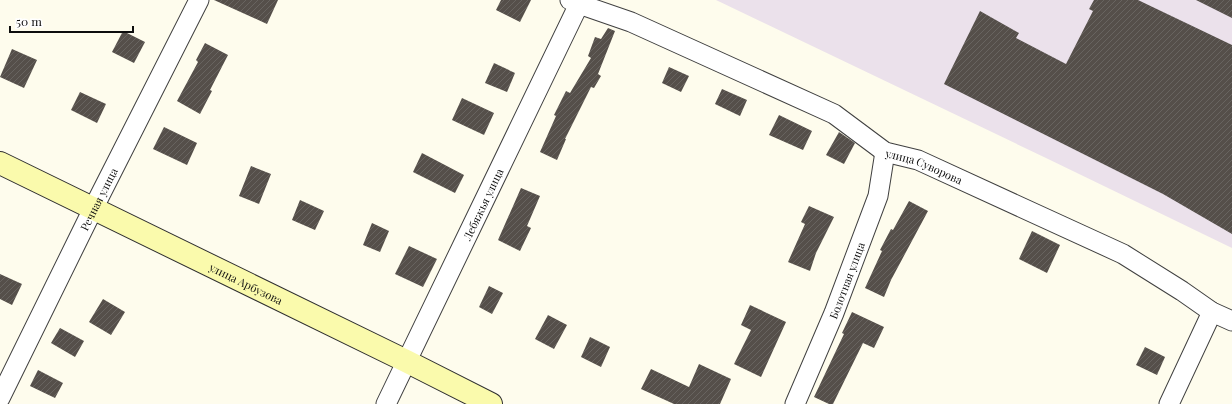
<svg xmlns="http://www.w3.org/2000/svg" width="1232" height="404" viewBox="0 0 1232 404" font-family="'Playfair Display',serif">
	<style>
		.industrial { fill: #ebe1eb }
		.building { fill: url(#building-hatch) }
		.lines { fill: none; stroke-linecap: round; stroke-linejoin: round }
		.street-casing { stroke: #404040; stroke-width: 21 }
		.secondary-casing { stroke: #2f2f2f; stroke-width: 24 }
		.street { stroke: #fff; stroke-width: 19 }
		.secondary { stroke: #fafaac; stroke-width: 22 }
		.labels { text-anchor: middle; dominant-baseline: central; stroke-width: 4; stroke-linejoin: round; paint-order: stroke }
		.street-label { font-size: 11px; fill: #0d0d0d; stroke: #fff }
	</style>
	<defs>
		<pattern id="building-hatch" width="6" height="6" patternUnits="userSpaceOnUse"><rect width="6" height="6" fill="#554f4a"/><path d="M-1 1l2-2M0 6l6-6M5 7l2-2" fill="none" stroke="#686460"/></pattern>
	</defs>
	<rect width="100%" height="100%" fill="#fefced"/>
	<path class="industrial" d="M716,0h516v248l-186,-90z"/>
	<g class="building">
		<path d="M214,0h64l-11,24z"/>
		<path d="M501,0h30l-11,22 -24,-12z"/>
		<path d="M1094,0h44l94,45v189l-69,-40 -219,-110 36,-73 39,22 -3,5 50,26 27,-53 -4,-2z"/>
		<path d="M1196,0h36v18z"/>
		<path d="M608,28l7,3 -17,43 3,2 -7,12 -3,-1 -26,52h1l-9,21 -17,-8 16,-36 -2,-1 12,-24 4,2 21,-35 -3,-2 7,-19 6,2z"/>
		<path d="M123,31l22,11 -11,21 -22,-11z"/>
		<path d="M205,43l23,12 -18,35 2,1 -12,23 -23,-13 21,-39 -2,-2z"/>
		<path d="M12,49l25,11 -13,28 -24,-11z"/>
		<path d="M494,63l21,10 -8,19 -22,-9z"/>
		<path d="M669,67l20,9 -8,16 -19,-9z"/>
		<path d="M722,89l25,11 -7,16 -25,-12z"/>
		<path d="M80,92l26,12 -9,19 -26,-13z"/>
		<path d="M462,98l32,15 -10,22 -32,-15z"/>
		<path d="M779,115l33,16 -9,19 -34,-15z"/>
		<path d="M164,127l33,16 -10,22 -34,-16z"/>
		<path d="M839,132l16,11 -11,21 -18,-9z"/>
		<path d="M422,153l42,22 -9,18 -42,-21z"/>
		<path d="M251,166l20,8 -12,30 -20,-8z"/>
		<path d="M521,188l19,8 -13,30 4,2 -11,23 -22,-11z"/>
		<path d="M300,200l24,11 -9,19 -23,-10z"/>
		<path d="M909,201l19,10 -37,69 -7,17 -19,-9 17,-37 -2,-1 11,-21 2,1z"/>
		<path d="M809,206l25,11 -18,36 -6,18 -22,-9 17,-38 -4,-2z"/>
		<path d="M372,223l17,8 -9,21 -17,-7z"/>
		<path d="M1032,231l28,14 -13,28 -28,-14z"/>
		<path d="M409,246l28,13 -14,28 -28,-13z"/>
		<path d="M0,274l22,10 -10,21 -12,-6z"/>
		<path d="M489,286l14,7 -11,21 -13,-7z"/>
		<path d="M103,299l22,13 -14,23 -22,-13z"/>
		<path d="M750,305l36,17 -25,55 -27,-13 17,-34 -10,-5z"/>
		<path d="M852,312l32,15 -10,21 -11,-5 -30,61h-4l-15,-7 30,-63 -2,-1z"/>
		<path d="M548,315l19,10 -13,24 -19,-10z"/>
		<path d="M60,328l24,13 -9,16 -24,-14z"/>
		<path d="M590,337l20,10 -9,20 -20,-10z"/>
		<path d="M1145,347l20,10 -8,18 -21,-10z"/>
		<path d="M699,364l32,15 -11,25h-46l-33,-15 10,-20 38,18z"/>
		<path d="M38,370l25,13 -8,15 -25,-12z"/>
	</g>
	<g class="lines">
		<g class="street-casing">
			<g id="street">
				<path id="s1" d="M570,0l9,4 52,18 203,92 51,38 33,8 205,94 59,37 30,21 20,9"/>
				<path id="s2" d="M0,398l93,-189 106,-209"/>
				<path id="s3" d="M386,404l193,-400"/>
				<path id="s4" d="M795,404l39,-91 44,-117 7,-44"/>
				<path d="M1169,404l43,-92"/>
			</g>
		</g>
		<g class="secondary-casing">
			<g id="secondary">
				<path id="s5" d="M0,163l406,198 85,43"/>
			</g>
		</g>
		<use href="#street" class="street"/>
		<use href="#secondary" class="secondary"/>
	</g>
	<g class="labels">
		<g class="street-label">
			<text stroke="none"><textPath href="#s1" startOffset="393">улица Суворова</textPath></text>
			<text stroke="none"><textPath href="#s2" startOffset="222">Речная улица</textPath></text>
			<text stroke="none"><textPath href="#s3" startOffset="222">Лебяжья улица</textPath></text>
			<text stroke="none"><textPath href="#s4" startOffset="134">Болотная улица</textPath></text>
			<text stroke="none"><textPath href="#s5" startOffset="274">улица Арбузова</textPath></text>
		</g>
	</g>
	<path d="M10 26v6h123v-6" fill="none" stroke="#0d0d0d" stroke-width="2"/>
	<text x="16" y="26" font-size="12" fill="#0d0d0d" stroke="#ffffff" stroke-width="3" paint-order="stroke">50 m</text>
</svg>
